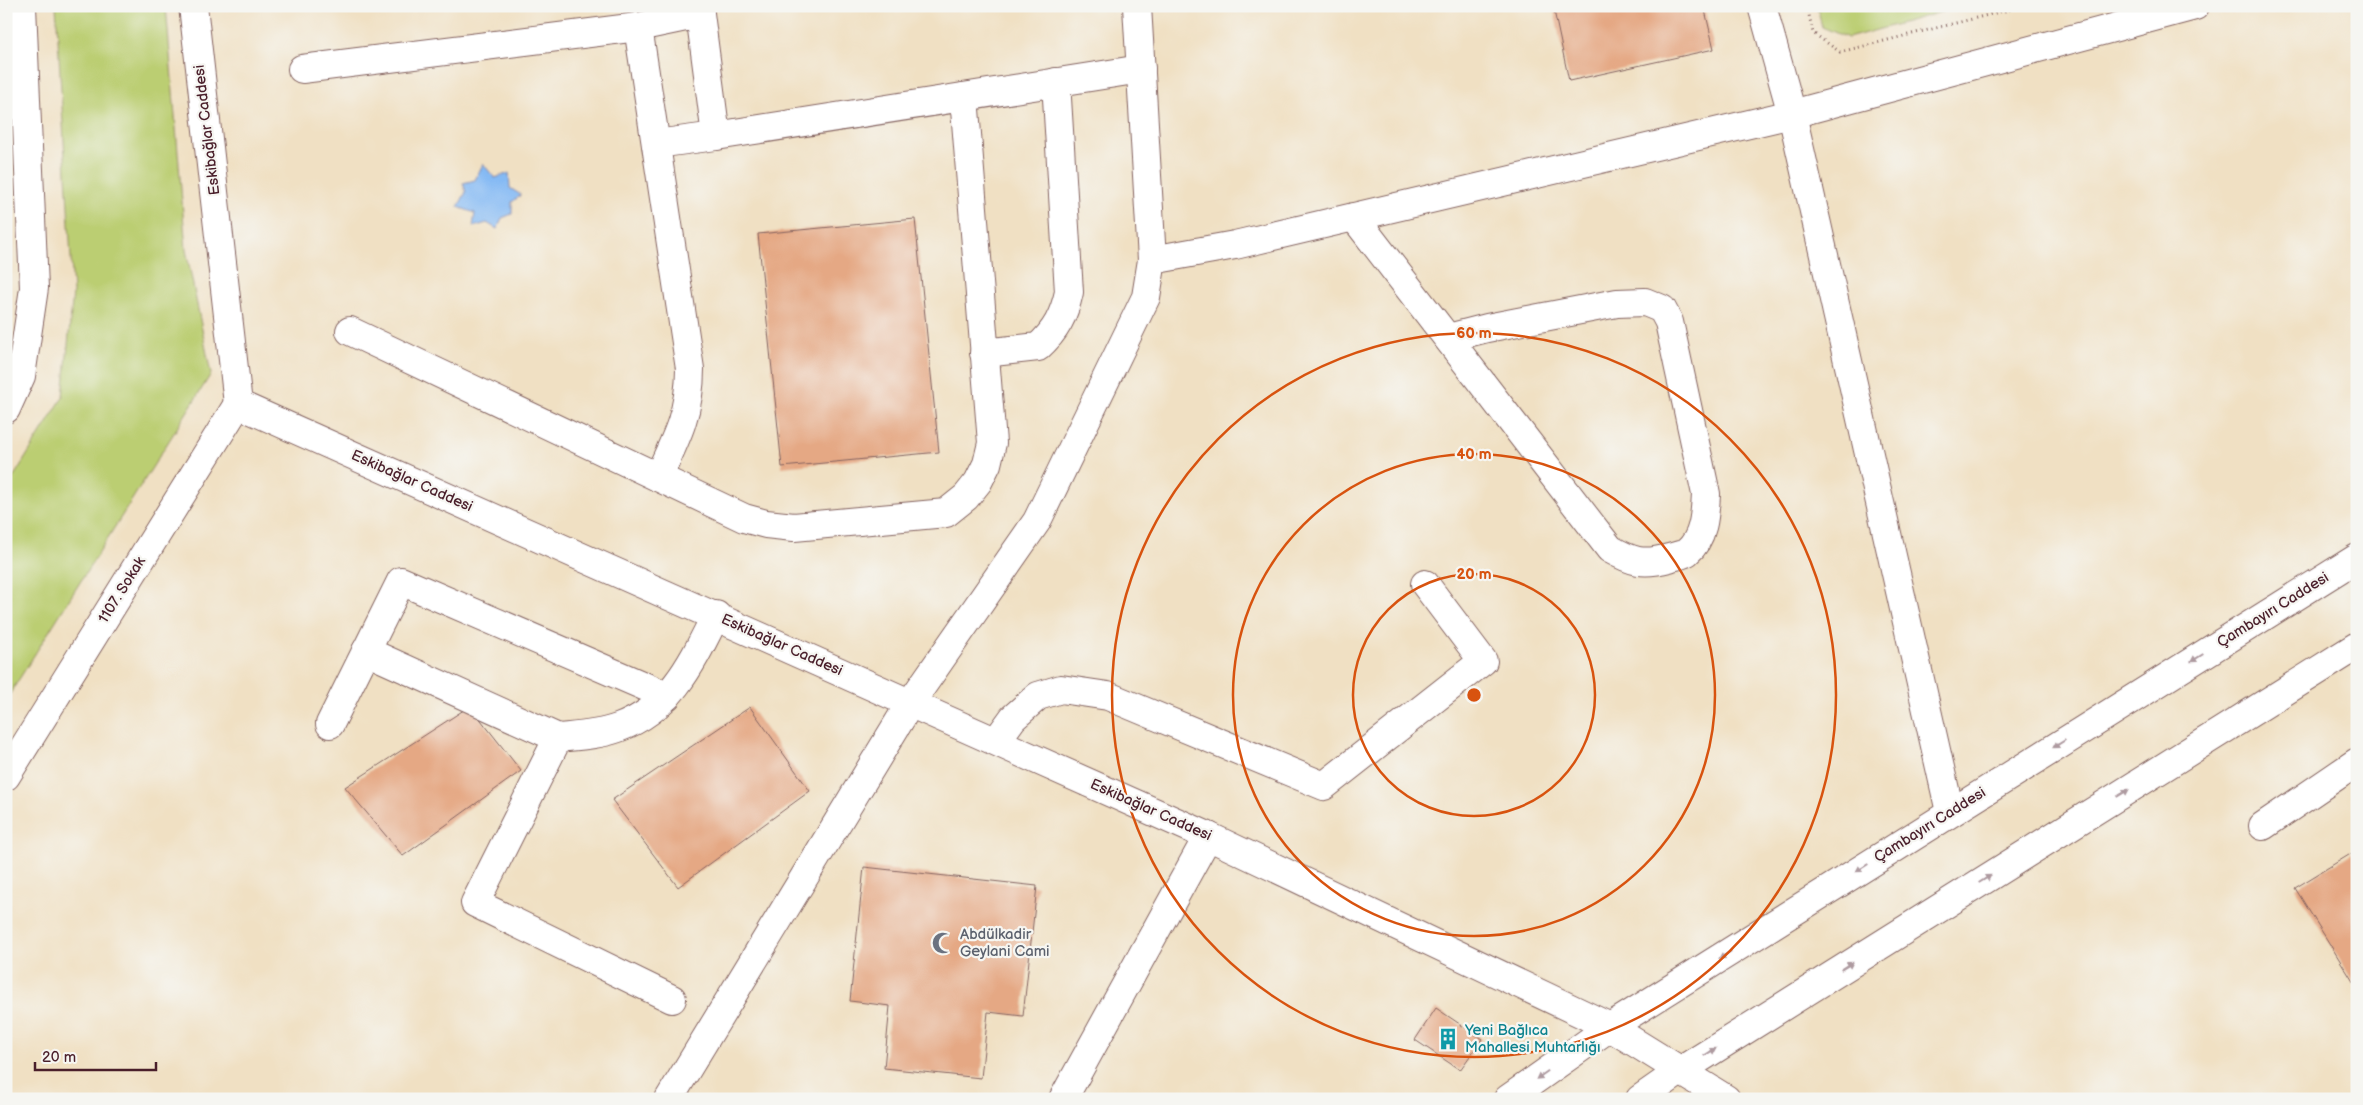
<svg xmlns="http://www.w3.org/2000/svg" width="2363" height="1105" viewBox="0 0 2363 1105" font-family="'Balsamiq Sans',sans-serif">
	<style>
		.green { fill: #bbce72; stroke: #82764e }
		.water { fill: #85baf4; stroke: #686c90 }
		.building { fill: #e5a884 }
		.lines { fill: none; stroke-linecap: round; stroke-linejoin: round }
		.minor-casing { stroke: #846360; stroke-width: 30 }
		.major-casing { stroke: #846360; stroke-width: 30 }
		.path { stroke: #846360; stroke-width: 3; stroke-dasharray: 1 4; stroke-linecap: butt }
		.minor { stroke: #fff; stroke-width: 28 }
		.major { stroke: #fff; stroke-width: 28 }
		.oneway { fill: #ae9aa0 }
		.ring { fill: none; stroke: #d8530f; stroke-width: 2.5 }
		.labels { text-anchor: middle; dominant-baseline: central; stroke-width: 4.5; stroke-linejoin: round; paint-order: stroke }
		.street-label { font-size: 15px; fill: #4a1f2b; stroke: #f6f6f2 }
		.worship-label { font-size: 15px; fill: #5b616d; stroke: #f6f6f2; text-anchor: start }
		.culture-label { font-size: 15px; fill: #0d838f; stroke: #f6f6f2; text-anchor: start }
		.centre { fill: #d8530f; stroke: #f6f6f2; stroke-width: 2.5 }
		.ring-label { font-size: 15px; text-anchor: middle; font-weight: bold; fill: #d8530f; stroke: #f6f6f2; stroke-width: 4.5; stroke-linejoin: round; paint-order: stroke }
	</style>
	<rect width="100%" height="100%" fill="#f6f6f2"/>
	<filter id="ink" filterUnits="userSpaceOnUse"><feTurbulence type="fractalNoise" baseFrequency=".02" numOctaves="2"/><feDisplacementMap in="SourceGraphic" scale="10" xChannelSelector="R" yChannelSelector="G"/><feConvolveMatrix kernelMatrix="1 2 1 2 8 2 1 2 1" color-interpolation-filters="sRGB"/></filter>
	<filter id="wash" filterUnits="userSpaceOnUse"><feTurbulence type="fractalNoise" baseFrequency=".0096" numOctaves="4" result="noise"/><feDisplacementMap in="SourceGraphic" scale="20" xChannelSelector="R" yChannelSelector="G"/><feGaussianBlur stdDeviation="1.12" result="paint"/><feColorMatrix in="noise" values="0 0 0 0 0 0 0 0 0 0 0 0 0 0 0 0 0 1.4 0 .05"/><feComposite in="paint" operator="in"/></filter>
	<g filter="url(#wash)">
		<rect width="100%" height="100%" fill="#f0e0c3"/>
		<g class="green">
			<path d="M56,6h110l20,244 25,124 -205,326v-211l57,-92 10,-105z"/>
			<path d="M1817,6h146l-115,32 -26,-11z"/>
		</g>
		<path class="water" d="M483,164l12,14 14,-5 1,15 11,7 -9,7v12l-10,4 -5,11 -10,-6 -14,4 2,-14 -17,-6 8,-15 -3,-9 12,-3z"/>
		<g id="blocks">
			<g class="building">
				<path d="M1553,6h151l10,43 -145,32z"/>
				<path d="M915,219l24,233 -157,15 -24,-233z"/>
				<path d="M470,706l51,65 -118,85 -58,-69z"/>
				<path d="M750,707l60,84 -132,96 -66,-87z"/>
				<path d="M2357,850v138l-62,-100z"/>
				<path d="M864,867l173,19 -14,130 -35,-4 -7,66 -97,-10 6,-62 -40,-5z"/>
				<path d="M1436,1008l46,31 -22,31 -45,-30z"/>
			</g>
		</g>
	</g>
	<g filter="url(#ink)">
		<use href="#blocks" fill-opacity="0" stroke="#846360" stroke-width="1"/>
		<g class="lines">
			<g class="minor-casing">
				<g id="minor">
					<path d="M193,6l45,398 970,432 402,191 116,72"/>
					<path d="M699,6l17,130"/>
					<path d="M1762,6l30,108 158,698"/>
					<path d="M638,27l52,342c0,43 -14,70 -32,108"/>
					<path d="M302,69l336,-42 62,-13"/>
					<path d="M656,144l60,-8 425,-67"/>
					<path d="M1354,217l256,332c23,13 33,16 59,9 5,-2 14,-3 18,-6 17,-14 18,-38 19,-58l-37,-172 -7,-13 -17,-7 -28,1 -130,25 -39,10"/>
					<path d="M1152,260l83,-15 557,-131 403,-108"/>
					<path d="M350,331l394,187 22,6 28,3 152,-14 20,-16 12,-15 9,-18 5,-21 -28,-346"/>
					<path d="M984,353l54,-6c18,-16 26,-32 31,-55l-13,-210"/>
					<path d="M6,409l15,-33 13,-88 -12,-282"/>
					<path d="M366,651l192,87"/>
					<path d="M330,724l71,-143 266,115"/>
					<path d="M997,740l16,-22 25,-22 23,-7 47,7 216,90 159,-125 -58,-77"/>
					<path d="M6,776l232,-372"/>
					<path d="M2263,826l94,-64"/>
					<path d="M672,999l-197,-96 83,-165c20,-2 41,-3 60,-10 54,-20 74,-65 98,-113"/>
					<path d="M669,1099l242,-397 126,-181 109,-224 6,-37 -15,-254"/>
					<path d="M1063,1099l145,-263"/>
				</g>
			</g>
			<g class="major-casing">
				<g id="major">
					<path d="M1508,1099l102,-72 747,-469"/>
					<path d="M1640,1099l40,-28 677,-425"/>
				</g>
			</g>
			<path class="path" d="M1807,6l6,27 27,19 184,-46"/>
			<use href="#minor" class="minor"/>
			<use href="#major" class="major"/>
		</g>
		<defs><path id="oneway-solid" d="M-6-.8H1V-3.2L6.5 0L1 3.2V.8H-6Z" transform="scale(1.25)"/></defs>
		<g class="oneway">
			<use href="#oneway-solid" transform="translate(2197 658) rotate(148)"/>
			<use href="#oneway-solid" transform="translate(2059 744) rotate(148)"/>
			<use href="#oneway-solid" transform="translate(2123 793) rotate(-32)"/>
			<use href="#oneway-solid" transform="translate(1862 868) rotate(148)"/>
			<use href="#oneway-solid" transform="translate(1985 879) rotate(-32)"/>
			<use href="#oneway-solid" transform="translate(1725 955) rotate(148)"/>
			<use href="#oneway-solid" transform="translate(1847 966) rotate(-32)"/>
			<use href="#oneway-solid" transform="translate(1710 1052) rotate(-32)"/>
			<use href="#oneway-solid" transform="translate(1542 1075) rotate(145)"/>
		</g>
	</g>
	<g class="ring">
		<circle cx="1474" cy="695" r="121"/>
		<circle cx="1474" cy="695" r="241"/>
		<circle cx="1474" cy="695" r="362"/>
	</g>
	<defs>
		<g id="mosque-bare" transform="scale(1.725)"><path d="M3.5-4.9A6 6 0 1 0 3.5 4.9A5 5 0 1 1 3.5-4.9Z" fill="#6b7280" stroke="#f6f6f2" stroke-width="2.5" paint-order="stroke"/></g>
		<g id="building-bare" transform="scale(1.725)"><path d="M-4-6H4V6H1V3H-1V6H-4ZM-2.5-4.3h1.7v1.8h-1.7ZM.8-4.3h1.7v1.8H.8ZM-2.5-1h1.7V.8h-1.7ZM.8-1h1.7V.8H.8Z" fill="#0f9aa8" stroke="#f6f6f2" stroke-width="2.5" paint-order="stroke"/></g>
	</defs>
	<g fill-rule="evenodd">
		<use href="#mosque-bare" x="943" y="943"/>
		<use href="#building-bare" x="1448" y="1039"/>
	</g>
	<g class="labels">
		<g class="street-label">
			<text transform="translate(207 130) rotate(-97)">Eskibağlar Caddesi</text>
			<text transform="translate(412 481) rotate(24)">Eskibağlar Caddesi</text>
			<text transform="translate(122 590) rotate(-58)">1107. Sokak</text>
			<text transform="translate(2273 610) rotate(-32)">Çambayırı Caddesi</text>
			<text transform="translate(782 645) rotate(24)">Eskibağlar Caddesi</text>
			<text transform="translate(1151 810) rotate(24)">Eskibağlar Caddesi</text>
			<text transform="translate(1930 825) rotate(-32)">Çambayırı Caddesi</text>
		</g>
		<g class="worship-label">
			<text x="960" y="934">Abdülkadir<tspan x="960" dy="17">Geylani Cami</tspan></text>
		</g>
		<g class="culture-label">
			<text x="1465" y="1030">Yeni Bağlıca<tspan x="1465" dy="17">Mahallesi Muhtarlığı</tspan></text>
		</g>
	</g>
	<circle cx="1474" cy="695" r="8" class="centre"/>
	<g class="ring-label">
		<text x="1474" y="338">60 m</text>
		<text x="1474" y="459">40 m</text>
		<text x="1474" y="579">20 m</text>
	</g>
	<rect width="2363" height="1105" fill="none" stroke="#f6f6f2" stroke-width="25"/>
	<path d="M35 1062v8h121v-8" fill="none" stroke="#4a1f2b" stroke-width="2.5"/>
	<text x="42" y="1062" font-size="15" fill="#4a1f2b" stroke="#f6f6f2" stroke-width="4" paint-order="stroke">20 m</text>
</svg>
